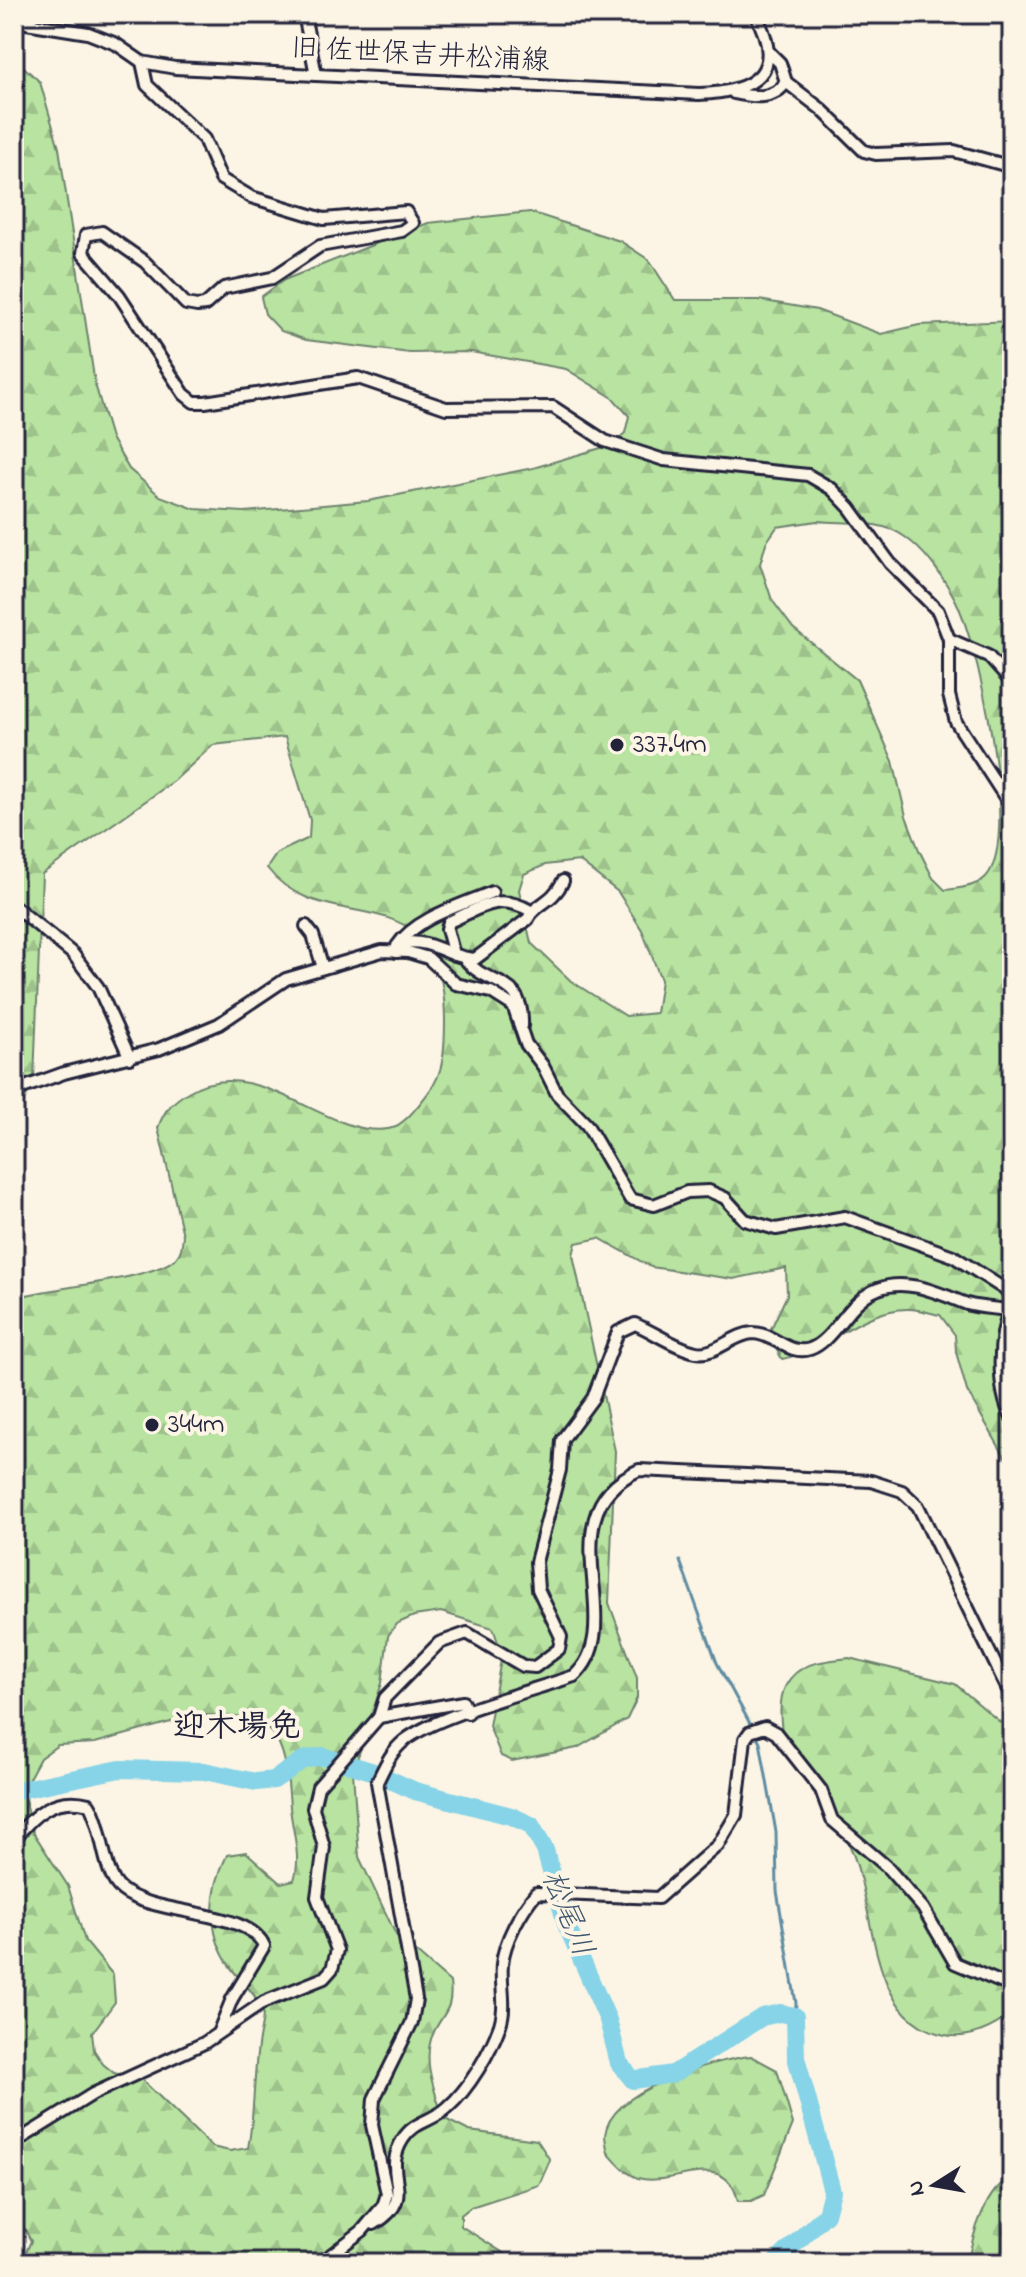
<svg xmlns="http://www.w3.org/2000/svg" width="1026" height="2277" viewBox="0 0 1026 2277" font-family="'Indie Flower','Klee One',sans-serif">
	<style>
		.forest { fill: url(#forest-firs); stroke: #6d826e; stroke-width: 2; fill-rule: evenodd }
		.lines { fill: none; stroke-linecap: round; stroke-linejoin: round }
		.stream { stroke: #5f8ca2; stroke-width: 3 }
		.river { stroke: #87d3e7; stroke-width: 18 }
		.street-casing { stroke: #22223b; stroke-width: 16 }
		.street { stroke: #fcf5e5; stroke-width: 10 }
		.poi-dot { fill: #22223b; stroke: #fcf5e5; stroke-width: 3 }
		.labels { text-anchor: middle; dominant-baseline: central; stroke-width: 8; stroke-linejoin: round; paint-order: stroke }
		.street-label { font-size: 28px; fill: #22223b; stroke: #fcf5e5 }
		.poi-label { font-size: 28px; fill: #22223b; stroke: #fcf5e5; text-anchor: start }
		.water-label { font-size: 30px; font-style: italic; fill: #40576f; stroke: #fcf5e5 }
		.quarter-label { font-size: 32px; font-weight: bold; fill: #22223b; stroke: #fcf5e5 }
	</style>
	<defs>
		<pattern id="forest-firs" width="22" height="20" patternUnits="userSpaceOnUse" patternTransform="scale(2)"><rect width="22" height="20" fill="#b8e3a0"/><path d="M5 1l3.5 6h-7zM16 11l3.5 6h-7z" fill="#9ec28b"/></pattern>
	</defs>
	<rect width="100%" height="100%" fill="#fcf5e5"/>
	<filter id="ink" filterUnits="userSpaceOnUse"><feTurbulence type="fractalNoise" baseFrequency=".0125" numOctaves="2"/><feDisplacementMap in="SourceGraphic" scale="16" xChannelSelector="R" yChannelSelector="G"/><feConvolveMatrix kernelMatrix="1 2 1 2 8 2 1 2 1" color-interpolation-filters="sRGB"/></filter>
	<g filter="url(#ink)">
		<g class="forest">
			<path d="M14,58l26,24 19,66 36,236 16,54 18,31 31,27 35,13 49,3 124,-11 165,-33 78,-23 14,-12 4,-17 -16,-18 -47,-29 -95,-17 -61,1 -104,-13 -25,-9 -16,-17 -4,-17 23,-17 144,-57 102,-11 90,29 29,19 26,40h84l58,10 64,24 38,-9 93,-4v1148l-45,-78 -11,-39 -1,-17 -15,-20c-10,-2 -21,-6 -31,-6 -46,-1 -83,42 -127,50l-14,-24 19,-40 -1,-27 -53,11 -82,-12 -52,-29 -23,5 -3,12 42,196 -6,152 28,75v20l-10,21 -50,29 -65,13 -11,-5 -12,-30 13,-72 -9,-26 -52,-16 -27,4 -18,8 -8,12 -6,47 -29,89 6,85 37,78 54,47c4,32 -10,31 -19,57 -8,26 5,54 12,79l26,13 68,9 13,20 -11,25 -68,22 -10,8v11l49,31 48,6h-160l-11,-9 -20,9h-346l10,-22 -8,-15 -9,-4v-924c36,-11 140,-18 162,-40 6,-6 6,-14 7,-23l-25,-107c6,-18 14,-26 30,-36 69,-41 140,47 200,37 16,-3 30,-23 40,-36 17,-20 17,-49 17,-74 -1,-151 -120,-76 -178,-151l10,-15 32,-15 1,-18 -25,-83 -72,8 -39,36 -132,93 -8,206 -14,29 -6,3zM817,521c28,3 65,-2 88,16 20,14 38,40 50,62 24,48 63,228 34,274 -9,14 -29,15 -44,17l-12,-12 -14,-28 -13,-34 -13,-55 -36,-81 -64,-52 -21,-28 -12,-36 6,-21 11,-16zM579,861l39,31 24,38 19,50 -5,33 -30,3 -55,-35 -40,-38 -12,-53 5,-16 21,-9zM196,1715c81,0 89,16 94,92 2,24 12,49 4,73l-13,3 -35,-31 -19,3c-17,34 -21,77 2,110 10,16 26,26 33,44 3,9 -2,21 -3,30 -6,36 -4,73 -11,109l-18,3 -18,-4 -70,-67 -28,-7 -11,-9 -9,-14 -2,-17 23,-31 -2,-27 -28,-34 -17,-55 -35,-54 -7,-26 1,-24 13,-24 18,-13 37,-2z"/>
			<path d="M849,1658l106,26 45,38 12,-2v293c-18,15 -43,27 -67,22 -81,-16 -67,-132 -97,-193 -9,-18 -19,-37 -30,-53 -9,-13 -23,-25 -30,-38 -8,-16 -11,-50 -2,-66 13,-24 39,-24 63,-27z"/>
			<path d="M751,2056l26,14 16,54 -29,71 -13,6h-13c-12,-54 -66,-13 -100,-23 -12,-4 -22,-16 -30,-25 -1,-5 -3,-13 -3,-18 5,-46 109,-75 146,-79z"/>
			<path d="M1012,2177v86h-44c4,-27 17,-74 44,-86z"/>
		</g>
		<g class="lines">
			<path class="stream" d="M680,1561l37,102 43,79 16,90 1,59 19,112 -1,13"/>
			<path class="river" d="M14,1791l106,-22 84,2 52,11 18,-2 29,-20 19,-4 49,15 44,20 96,25 20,9 14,25 21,74 42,96 11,43 14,17 40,-6 89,-57 18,-4 15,3 1,41 36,134 -6,23 -51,49"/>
			<g class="street-casing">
				<g id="street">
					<path d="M304,14l12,61"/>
					<path d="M14,21l74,12 28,11 26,18 33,6 524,26c56,-2 88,-22 56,-80"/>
					<path d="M142,62l5,23 57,54 17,40 30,18 73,22 82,-7 7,11 -11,8 -82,15 -48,32 -48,10 -19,17 -8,1 -11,-2 -41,-42 -43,-30 -16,3 -3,18 36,42 65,99 10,8h11l153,-24 88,30 107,-1 52,34 59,19 144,15 24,14 18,19 40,55 48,48 11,28v56l7,27 56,86"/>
					<path d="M786,82l35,27 43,42 12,3 78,-3 58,16"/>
					<path d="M734,93c18,4 40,8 52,-11l-6,-19 -11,-11"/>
					<path d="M949,639l39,17 24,27"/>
					<path d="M14,906l59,48 25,33 32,71"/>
					<path d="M306,926l7,9 10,33"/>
					<path d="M397,946c18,-28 65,-41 95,-54"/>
					<path d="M397,952l6,-9c29,-5 45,15 72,16l53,-40c6,-15 24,-15 35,-38"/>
					<path d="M454,955l-7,-26 2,-7c32,-14 48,-30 82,-11"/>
					<path d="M465,959c23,30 59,15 57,67"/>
					<path d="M14,1091l50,-18 95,-24 60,-25 67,-45 96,-28 26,1 20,6 28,26 35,8 22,14 13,38 17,22 14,28 30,31 43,74 24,6 33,-13 22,-1 16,7 20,22 31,9 69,-12 108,39 59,38"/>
					<path d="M1011,1306c-13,30 -15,83 1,112"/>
					<path d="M379,1717l84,-15 5,11"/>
					<path d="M14,1840c19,-26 41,-45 75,-36 15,23 13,71 33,86 32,26 127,19 142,56l-32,53 -13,32"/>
					<path d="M14,2143l79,-49 111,-51 60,-41 60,-24 8,-9 5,-19 -20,-53 7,-50 -11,-39 5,-21 61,-70 6,-19 54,-55 28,-10 56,33 12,1 24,-18 2,-12 -23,-48 -2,-27 24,-92 2,-30 31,-42 25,-66 17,-8c19,8 41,24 61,28 19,4 37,-18 57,-19 20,0 36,23 57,16 25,-9 38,-49 68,-60 29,-12 62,5 89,15 13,4 28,4 42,6"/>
					<path d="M374,2224c47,-28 5,-48 29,-85 11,-18 30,-18 44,-31 22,-19 43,-55 53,-83 7,-20 0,-40 2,-61 2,-23 19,-53 34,-71l122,5 60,-53 18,-30 9,-76 5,-7 15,-5 11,6 45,57 11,30 54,46 37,42 32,55 57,24"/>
					<path d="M320,2263l42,-32 21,-25 4,-12 -15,-69 2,-26 38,-77 4,-23 -39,-217c7,-14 14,-31 27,-41 32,-26 128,-50 170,-65 58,-51 -31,-163 65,-206l232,11 31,10 16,15 94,192"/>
				</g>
			</g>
			<use href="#street" class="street"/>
		</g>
	</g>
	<g class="poi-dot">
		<circle cx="617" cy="745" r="8"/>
		<circle cx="152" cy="1425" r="8"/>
	</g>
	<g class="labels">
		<g class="street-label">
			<text transform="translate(420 56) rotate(3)">旧 佐世保吉井松浦線</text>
		</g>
		<g class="poi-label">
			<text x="633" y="745">337.4m</text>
			<text x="168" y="1425">344m</text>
		</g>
		<g class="water-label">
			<text transform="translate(566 1914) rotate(68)">松尾川</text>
		</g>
		<g class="quarter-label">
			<text x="237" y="1728">迎木場免</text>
		</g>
	</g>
	<rect width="1026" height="2277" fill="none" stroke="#fcf5e5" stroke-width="48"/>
	<rect x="24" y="24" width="978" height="2229" fill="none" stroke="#22223b" stroke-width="3" filter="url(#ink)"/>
	<g transform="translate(934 2185) rotate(259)" stroke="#fcf5e5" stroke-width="6" paint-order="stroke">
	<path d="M0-6L14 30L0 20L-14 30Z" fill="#22223b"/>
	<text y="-12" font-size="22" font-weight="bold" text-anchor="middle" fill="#22223b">N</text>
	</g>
</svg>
